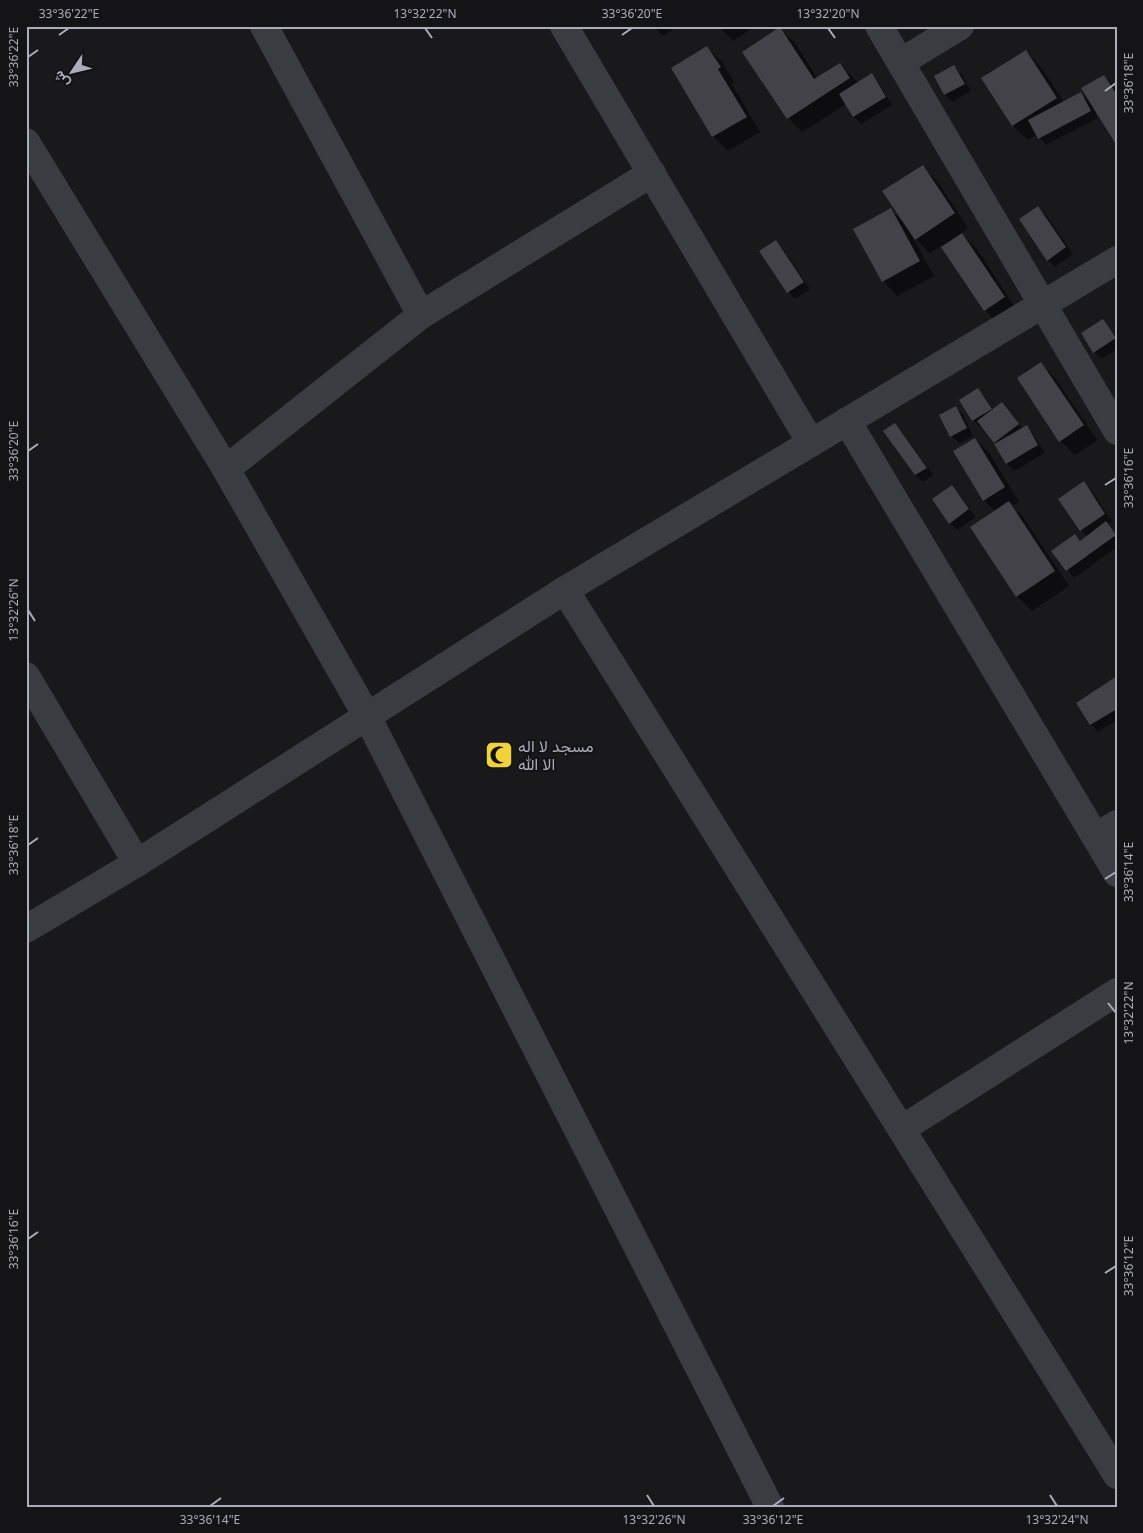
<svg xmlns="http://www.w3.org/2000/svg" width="1143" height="1533" viewBox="0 0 1143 1533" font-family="'Noto Sans',Vazirmatn,sans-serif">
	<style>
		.shadow { fill: #0007 }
		.building { fill: #434248 }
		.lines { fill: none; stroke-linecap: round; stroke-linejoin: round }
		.minor { stroke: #3b3b42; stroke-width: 28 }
		.ticks { fill: none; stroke: #abadba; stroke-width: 2 }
		.labels { text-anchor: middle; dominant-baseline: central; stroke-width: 4; stroke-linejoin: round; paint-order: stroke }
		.poi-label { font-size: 16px; fill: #abadba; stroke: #141316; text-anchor: start }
		.neatline { fill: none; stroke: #abadba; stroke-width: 2 }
		.ticks-label { font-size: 12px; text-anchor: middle; fill: #abadba }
	</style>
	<rect width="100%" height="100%" fill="#19181b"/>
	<g class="shadow">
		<path d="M653,26h25l-15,10z"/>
		<path d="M718,26h38l-23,15z"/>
		<path d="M780,29l15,14 23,36 22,-15 18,19 13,-8 7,7 14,23 -31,19 -7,-7 -8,-13 -44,28 -14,-14z"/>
		<path d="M707,47l15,15 12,20 -2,2 28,48 -32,19 -15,-15 -40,-67z"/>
		<path d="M1026,51l14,15 24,36 17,-9 9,9 8,16 -52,27 -9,-11 -9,6 -15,-14 -30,-48z"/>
		<path d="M954,67l7,7 10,17 -19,11 -7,-7 -9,-18z"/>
		<path d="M1104,76l13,13v55z"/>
		<path d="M923,167l14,14 31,47 -7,5 16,16 41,63 -19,13 -14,-15 -43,-65 -12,8 -18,-17 22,40 -37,20 -14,-15 8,-71 11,11z"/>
		<path d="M1038,207l7,7 28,40 -18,13 -7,-7z"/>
		<path d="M776,242l7,7 27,40 -15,10 -7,-7z"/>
		<path d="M1103,321l14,17v11l-16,10 -7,-7 -11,-18z"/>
		<path d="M1041,364l14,14 42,62 -22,15 -15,-14z"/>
		<path d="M978,390l7,7 8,13 9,-7 21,26 3,-2 7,7 12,19 -31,18 -7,-7 -11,-20 -14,-18 -2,1 -7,-7z"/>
		<path d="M956,408l7,7 10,21 -14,7 -7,-7z"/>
		<path d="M895,425l7,7 31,43 -10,7 -7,-7 -31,-44z"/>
		<path d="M975,439l15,15 29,48 -7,4 11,11 46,69 -37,25 -15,-15 -45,-69 23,-16 -11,-11z"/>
		<path d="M1084,483l7,7 21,32 -5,2 10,11v12l-43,31 -21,-26 22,-17 6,6 6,-4 -6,-7 -21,-31z"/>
		<path d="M952,487l7,7 17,23 -19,13 -7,-7z"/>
		<path d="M1117,678v42l-19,12 -7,-7 -13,-22z"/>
	</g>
	<g class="building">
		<path d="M780,27l34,52 26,-16 10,15 -63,41 -45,-67z"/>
		<path d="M707,46l14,21 -3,2 29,48 -35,20 -41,-69z"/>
		<path d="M1026,50l31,48 -45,28 -31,-48z"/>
		<path d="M954,65l11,19 -21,11 -10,-19z"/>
		<path d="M872,73l14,24 -33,20 -14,-23z"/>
		<path d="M1104,75l13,20v51l-36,-58z"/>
		<path d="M1081,92l10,19 -53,28 -10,-19z"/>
		<path d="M923,165l32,48 -40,27 -33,-49z"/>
		<path d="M1038,206l28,41 -19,14 -28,-42z"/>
		<path d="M891,208l29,53 -38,21 -29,-53z"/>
		<path d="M962,233l43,64 -21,14 -43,-64z"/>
		<path d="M776,240l28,42 -17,11 -28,-42z"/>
		<path d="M1103,319l13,19 -23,15 -12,-20z"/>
		<path d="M1041,362l43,63 -25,17 -42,-64z"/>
		<path d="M978,388l14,21 -20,12 -13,-21z"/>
		<path d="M1002,402l17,22 -25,19 -17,-22z"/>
		<path d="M956,406l11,22 -17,9 -11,-22z"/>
		<path d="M895,423l32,45 -12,7 -32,-44z"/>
		<path d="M1027,425l11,20 -32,19 -12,-20z"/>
		<path d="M975,438l30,49 -22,14 -30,-50z"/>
		<path d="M1084,481l21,33 -25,17 -22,-32z"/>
		<path d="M952,485l17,24 -20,15 -17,-25z"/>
		<path d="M1009,501l46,70 -39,26 -46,-70z"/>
		<path d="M1106,521l10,14 -50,36 -15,-20 24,-17 5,7z"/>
		<path d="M1117,676v33l-27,16 -14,-22z"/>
	</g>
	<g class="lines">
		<g class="minor">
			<path d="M264,26l157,289"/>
			<path d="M564,26l247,417"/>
			<path d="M879,26l238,405"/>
			<path d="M901,62l59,-36"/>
			<path d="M26,142l200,327 141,247 403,791"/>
			<path d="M847,421l270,452"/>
			<path d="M226,469l195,-154 231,-142"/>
			<path d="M565,590l552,885"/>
			<path d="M26,676l111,187"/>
			<path d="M1096,837l21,-13"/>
			<path d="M26,929l111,-66 428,-273 552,-330"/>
			<path d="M902,1129l215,-137"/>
		</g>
	</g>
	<path class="ticks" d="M425,28l7,10M828,28l7,10M59,35l10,-7M622,35l10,-7M28,57l10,-7M1105,91l11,-8M28,451l10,-7M1105,485l11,-7M28,610l7,11M28,845l10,-7M1105,879l11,-7M1108,1003l8,10M28,1239l10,-7M1105,1273l11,-7M647,1495l7,11M1050,1495l7,11M210,1506l11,-8M773,1506l11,-8"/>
	<defs>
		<g id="mosque-square" transform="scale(1.4375)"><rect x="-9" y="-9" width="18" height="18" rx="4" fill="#f1d23a" stroke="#141316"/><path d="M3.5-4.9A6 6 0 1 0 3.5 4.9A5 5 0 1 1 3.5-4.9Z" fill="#111"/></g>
	</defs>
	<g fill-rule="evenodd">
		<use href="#mosque-square" x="499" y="755"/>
	</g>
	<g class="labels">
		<g class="poi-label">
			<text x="518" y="746">مسجد لا اله<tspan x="518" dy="18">الا الله</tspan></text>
		</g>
	</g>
	<rect width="1143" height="1533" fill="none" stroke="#141316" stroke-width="55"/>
	<g transform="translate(72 72) rotate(235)" stroke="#141316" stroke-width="4" paint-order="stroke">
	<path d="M0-4L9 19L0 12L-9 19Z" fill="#abadba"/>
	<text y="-8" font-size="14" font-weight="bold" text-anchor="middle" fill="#abadba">ش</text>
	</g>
	<rect x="28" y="28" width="1088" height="1478" class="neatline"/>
	<g class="ticks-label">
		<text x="69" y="18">33°36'22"E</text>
		<text x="425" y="18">13°32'22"N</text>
		<text x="632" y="18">33°36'20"E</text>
		<text x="828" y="18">13°32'20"N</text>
		<text transform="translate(14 57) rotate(-90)" y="4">33°36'22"E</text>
		<text transform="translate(1129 83) rotate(-90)" y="4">33°36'18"E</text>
		<text transform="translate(14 451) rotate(-90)" y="4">33°36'20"E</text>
		<text transform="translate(1129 478) rotate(-90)" y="4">33°36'16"E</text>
		<text transform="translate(14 610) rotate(-90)" y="4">13°32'26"N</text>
		<text transform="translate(14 845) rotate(-90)" y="4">33°36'18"E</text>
		<text transform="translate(1129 872) rotate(-90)" y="4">33°36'14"E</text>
		<text transform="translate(1129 1013) rotate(-90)" y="4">13°32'22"N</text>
		<text transform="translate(14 1239) rotate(-90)" y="4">33°36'16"E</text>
		<text transform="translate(1129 1266) rotate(-90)" y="4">33°36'12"E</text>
		<text x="210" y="1524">33°36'14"E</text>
		<text x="654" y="1524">13°32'26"N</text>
		<text x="773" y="1524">33°36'12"E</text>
		<text x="1057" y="1524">13°32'24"N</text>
	</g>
</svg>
